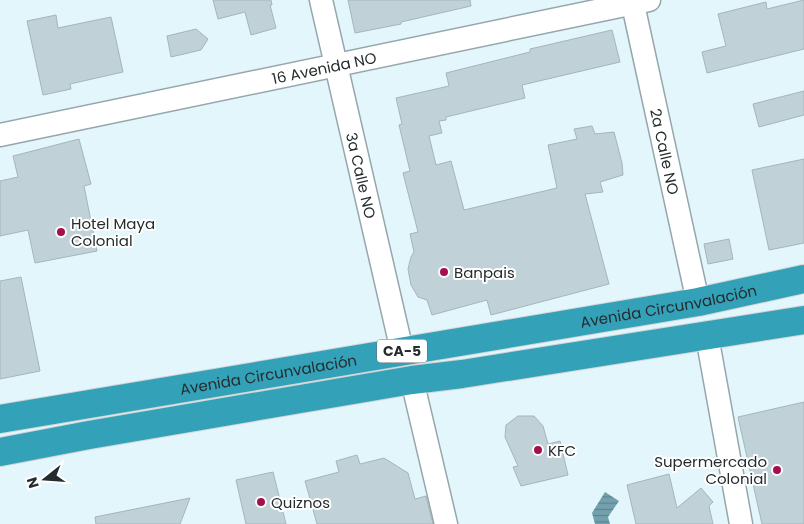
<svg xmlns="http://www.w3.org/2000/svg" width="804" height="524" viewBox="0 0 804 524" font-family="Poppins,sans-serif">
	<style>
		.water { fill: url(#water-rules) }
		.building { fill: #c0d2d7; stroke: #a4b6ba }
		.lines { fill: none; stroke-linecap: round; stroke-linejoin: round }
		.minor-casing { stroke: #95a7ab; stroke-width: 25 }
		.highway-casing { stroke: #d3d5d5; stroke-width: 30 }
		.minor { stroke: #fff; stroke-width: 22 }
		.highway { stroke: #33a1b8; stroke-width: 28 }
		.poi-dot { fill: #a4104e; stroke: #fff; stroke-width: 2 }
		.labels { text-anchor: middle; dominant-baseline: central; stroke-width: 4; stroke-linejoin: round; paint-order: stroke }
		.shield { fill: #fff; stroke: #666b6d; stroke-width: 1 }
		.shield-label { font-size: 14px; font-weight: bold; fill: #252c2e }
		.street-label { font-size: 15px; fill: #252c2e; stroke: #fff }
		.poi-label { font-size: 15px; fill: #252c2e; stroke: #fff; text-anchor: start }
	</style>
	<defs>
		<pattern id="water-rules" width="6" height="5" patternUnits="userSpaceOnUse" patternTransform="scale(1.25)"><rect width="6" height="5" fill="#72a1ad"/><path d="M0 2.5h6" fill="none" stroke="#5d838d"/></pattern>
	</defs>
	<rect width="100%" height="100%" fill="#e3f6fb"/>
	<path class="water" d="M605,492l14,9 -11,16 2,7h-15l-3,-11z"/>
	<g class="building">
		<path d="M213,0h58l1,5h-2l6,23 -25,7 -6,-23 -27,7z"/>
		<path d="M348,0h122l1,6 -70,16v2l-46,9z"/>
		<path d="M804,0v49l-97,24 -5,-21 24,-6 -8,-32 48,-12 1,7z"/>
		<path d="M56,15l2,13 53,-11 12,55 -53,12 1,5 -28,6 -16,-74z"/>
		<path d="M196,29l12,10 -7,11 -30,7 -4,-21z"/>
		<path d="M612,30l8,32 -98,23 3,13 -79,19v3l-7,1 3,12 -13,3 7,29 15,-4 13,49 93,-22 -9,-43 29,-6 -3,-10 18,-3 3,8 19,-2 8,31 1,12 -23,7 3,10 -18,2 24,90 -118,31 -4,-15 -55,15 -5,-15 -9,-3 -7,-12 -3,-16 3,-12 3,-5 -4,-18 8,-2 -15,-59 7,-2 -11,-46 3,-1 -6,-26 53,-12 -3,-13 84,-21v-3z"/>
		<path d="M804,91v24l-45,12 -6,-23z"/>
		<path d="M79,139l12,45 -7,2 13,65 -62,12 -7,-33 -28,6v-55l18,-4 -5,-21z"/>
		<path d="M804,159v84l-35,7 -17,-80z"/>
		<path d="M729,239l4,20 -25,5 -4,-20z"/>
		<path d="M21,277l19,94 -40,8v-98z"/>
		<path d="M804,402v122h-42l-24,-107z"/>
		<path d="M518,416h16l9,10 5,18 12,-3 8,34 -47,11 -8,-19 5,-1 -13,-29 1,-12z"/>
		<path d="M357,455l3,9 24,-6 24,15 7,26 11,-3 7,28h-116l-12,-43 34,-9 -3,-11z"/>
		<path d="M273,472l13,52h-40l-10,-44z"/>
		<path d="M669,474l8,34 24,-20 12,14 -4,4 4,18h-77l-9,-39z"/>
		<path d="M190,498l-10,26h-84l-1,-7z"/>
	</g>
	<g class="lines">
		<g class="minor-casing">
			<g id="minor">
				<path id="s1" d="M321,0l81,351"/>
				<path id="s2" d="M632,0l66,302"/>
				<path id="s3" d="M0,135l649,-135"/>
				<path d="M707,336l34,188"/>
				<path d="M412,380l34,144"/>
			</g>
		</g>
		<g class="highway-casing">
			<g id="highway">
				<path id="s4" d="M0,419l698,-117 106,-23"/>
				<path d="M0,452l89,-17 323,-55 50,-6 342,-54"/>
			</g>
		</g>
		<use href="#minor" class="minor"/>
		<use href="#highway" class="highway"/>
	</g>
	<g class="poi-dot">
		<circle cx="61" cy="232" r="5"/>
		<circle cx="444" cy="272" r="5"/>
		<circle cx="538" cy="450" r="5"/>
		<circle cx="777" cy="470" r="5"/>
		<circle cx="261" cy="502" r="5"/>
	</g>
	<g class="labels">
		<rect class="shield" x="377" y="339.5" width="50" height="23" rx="4"/>
		<g class="shield-label">
			<text x="402" y="351">CA-5</text>
		</g>
		<g class="street-label">
			<text stroke="none"><textPath href="#s3" startOffset="331">16 Avenida NO</textPath></text>
			<text stroke="none"><textPath href="#s2" startOffset="155">2a Calle NO</textPath></text>
			<text stroke="none"><textPath href="#s1" startOffset="180">3a Calle NO</textPath></text>
			<text stroke="none"><textPath href="#s4" startOffset="678">Avenida Circunvalación</textPath></text>
			<text stroke="none"><textPath href="#s4" startOffset="272">Avenida Circunvalación</textPath></text>
		</g>
		<g class="poi-label">
			<text x="71" y="223">Hotel Maya<tspan x="71" dy="17">Colonial</tspan></text>
			<text x="454" y="272">Banpais</text>
			<text x="548" y="450">KFC</text>
			<text x="767" y="461" text-anchor="end">Supermercado<tspan x="767" dy="17">Colonial</tspan></text>
			<text x="271" y="502">Quiznos</text>
		</g>
	</g>
	<g transform="translate(45 479) rotate(253)" stroke="#ffffff" stroke-width="4" paint-order="stroke">
	<path d="M0-4L9 19L0 12L-9 19Z" fill="#252c2e"/>
	<text y="-8" font-size="14" font-weight="bold" text-anchor="middle" fill="#252c2e">N</text>
	</g>
</svg>
